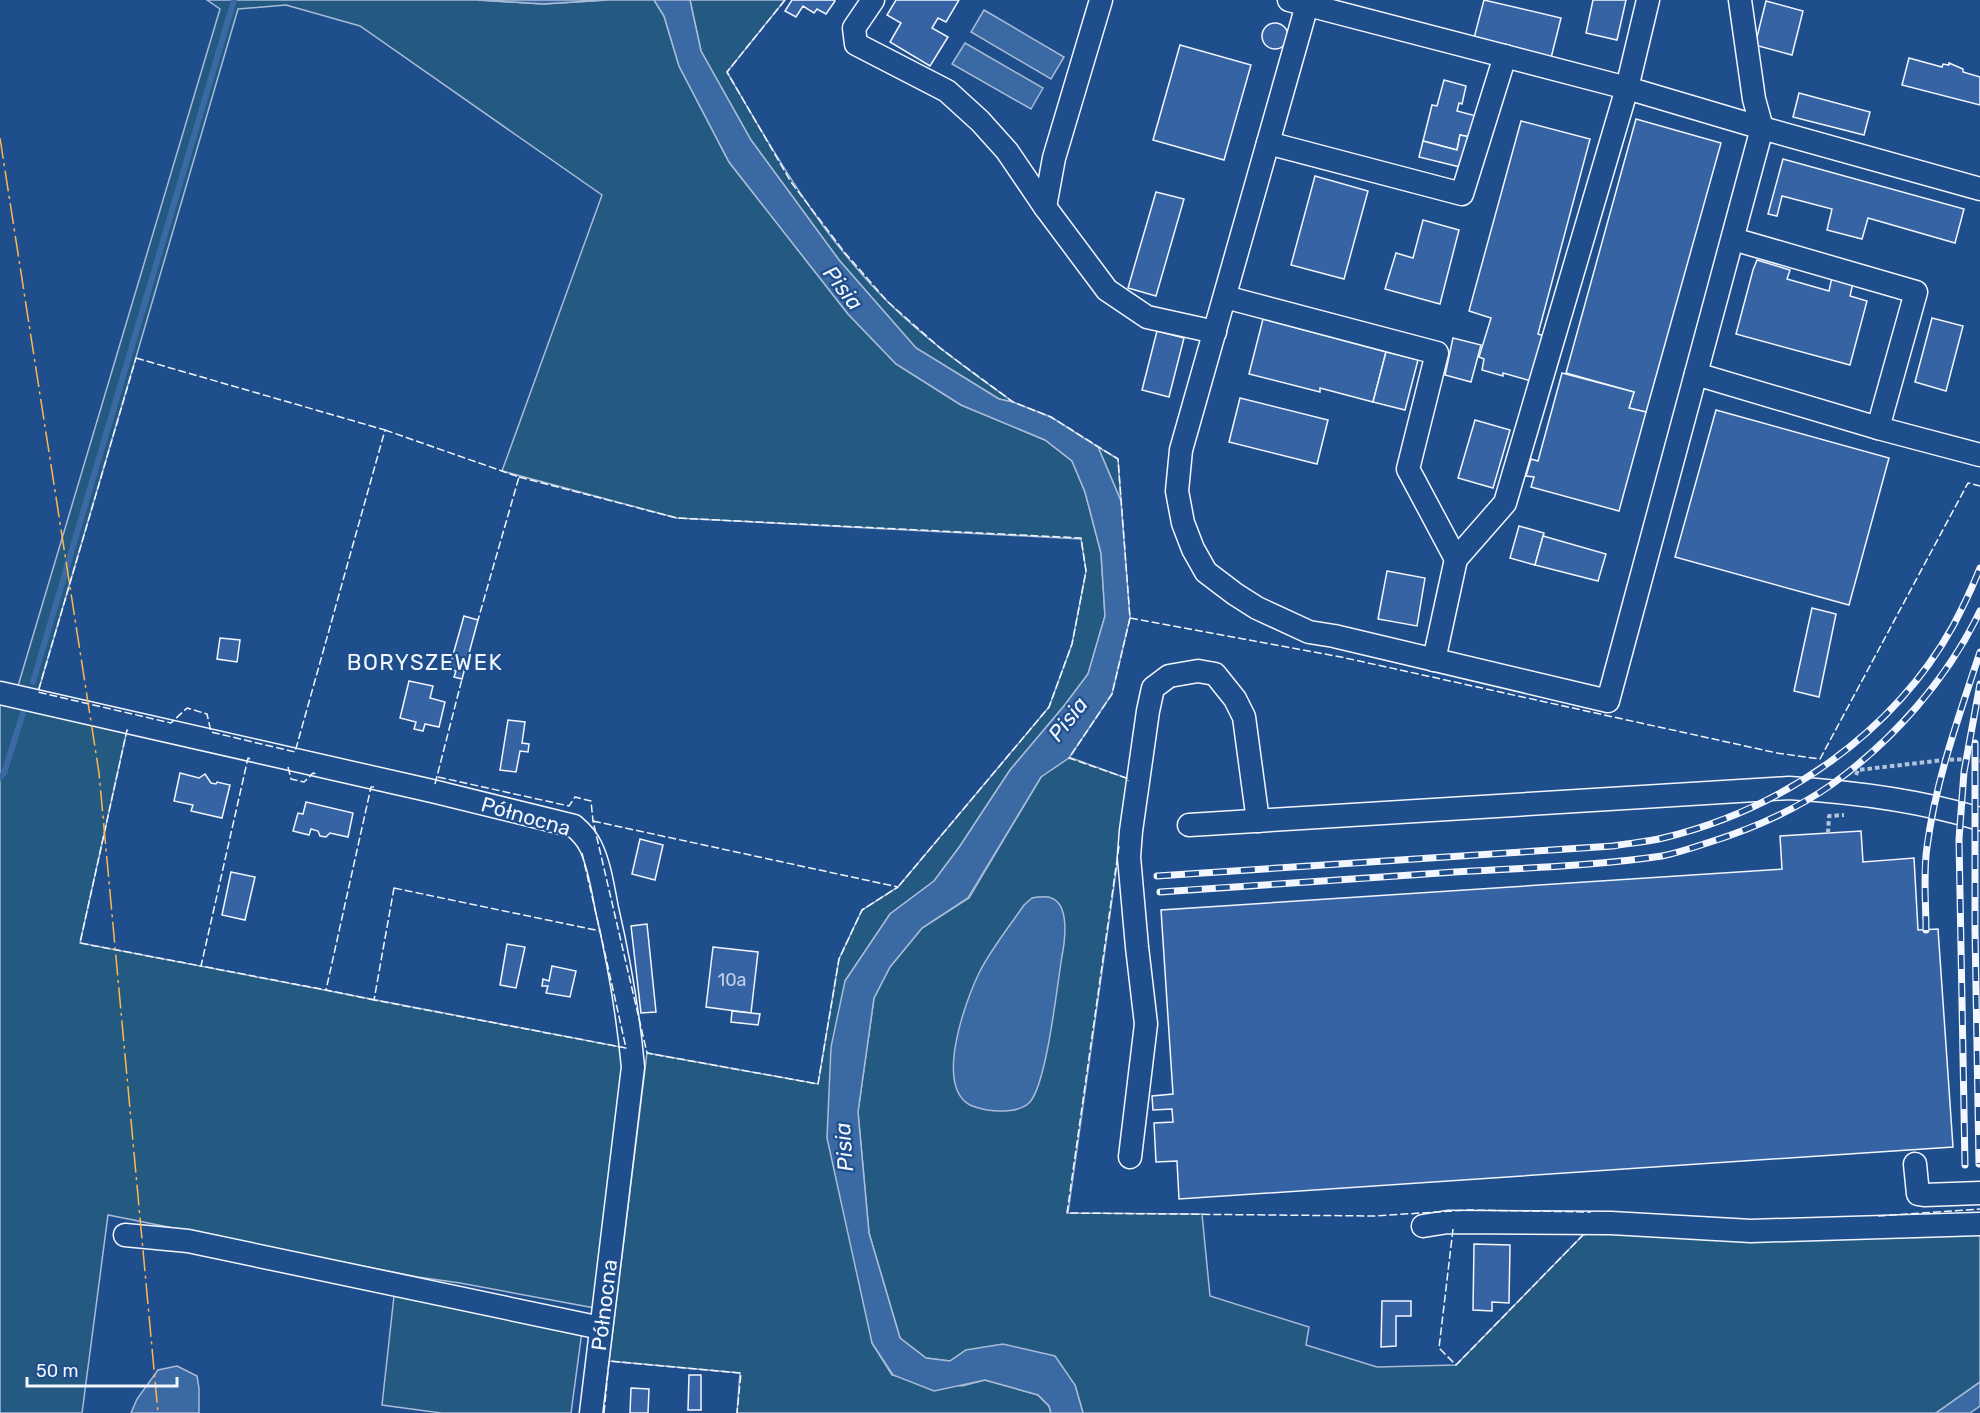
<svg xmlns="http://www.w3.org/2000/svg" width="1980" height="1413" viewBox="0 0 1980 1413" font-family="Rubik,sans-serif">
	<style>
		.green { fill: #245a82; stroke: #a8bbd7; stroke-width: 1.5 }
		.water { fill: #3b69a3; stroke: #a8bbd7; stroke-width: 1.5 }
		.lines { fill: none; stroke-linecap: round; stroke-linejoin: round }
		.stream { stroke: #3b69a3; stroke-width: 6 }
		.building { fill: #3563a3; stroke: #f2f6ff; stroke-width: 1.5 }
		.minor-casing { stroke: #f2f6ff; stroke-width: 25 }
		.path { stroke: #b3c4dc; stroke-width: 4; stroke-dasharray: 4.5 3; stroke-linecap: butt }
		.minor { stroke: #1f4e8c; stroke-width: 22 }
		.rail-casing { stroke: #f2f6ff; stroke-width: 7 }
		.rail { stroke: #1f4e8c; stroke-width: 4.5; stroke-dasharray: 14; stroke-linecap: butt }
		.fence { stroke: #f2f6ff; stroke-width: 1.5; stroke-dasharray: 8 3; stroke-linecap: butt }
		.power { stroke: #ffb74d; stroke-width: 1.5; stroke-dasharray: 21 4.5 3 4.5; stroke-linecap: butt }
		.labels { text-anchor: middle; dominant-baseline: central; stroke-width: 4.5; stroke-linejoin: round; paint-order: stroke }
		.number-label { font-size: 18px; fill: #c3d1e8 }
		.street-label { font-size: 21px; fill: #f2f6ff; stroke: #1f4e8c }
		.water-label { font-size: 22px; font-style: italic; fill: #f2f6ff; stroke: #1f4e8c }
		.neighbourhood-label { font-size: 22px; letter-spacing: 1.5px; fill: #f2f6ff; stroke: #1f4e8c }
	</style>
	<rect width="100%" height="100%" fill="#1f4e8c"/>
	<g class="green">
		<path d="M207,0h271l65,4 64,-4h47l10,16 15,50 50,96 119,152 48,50 65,41 84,35 27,21 13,31 16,61 4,63 -17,58 -24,32 -54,64 -50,76 -26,35 -44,33 -45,67 27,362 20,32 70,11 23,-6 53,15 11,11 2,7h-314l3,-40 -131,-12 38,-308 171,31 21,-125 23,-49 36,-23 151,-180 23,-63 14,-73 -5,-32 -404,-21 -175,-47 100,-276 -242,-169 -74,-21 -48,4 -200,683 -20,-6 202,-677z"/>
		<path d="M690,0h95l-58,72c47,81 94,164 161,230 38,38 82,69 125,100l-14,-3 -83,-51 -77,-88 -88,-120 -50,-89z"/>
		<path d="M1098,447l20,12 3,42z"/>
		<path d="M0,702l127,28 -47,213 546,105 -31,260 -135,-25 -42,-6 -310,-62 -26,198h-82z"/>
		<path d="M1066,756l63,23 -61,434 134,1 8,82 99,31 -3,18 71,22 79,-2 127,-130 24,-4 373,1v150l-44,31h-853l-8,-28 -109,-35 -16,11 -24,-3 -26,-20 -31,-105 -11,-121 16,-114 16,-31 32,-39 47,-30 72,-121z"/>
		<path d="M394,1296l188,35 -11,82h-130l-59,-8z"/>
	</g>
	<g class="water">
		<path d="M478,0h129l-64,4z"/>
		<path d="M654,0h36l11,51 50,89 88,120 77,88 83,51 14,3 38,15 47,30 23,54 9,117 -18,76 -43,64 -28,19 -73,121 -46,30 -32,39 -16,31 -16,114 11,121 31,105 26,20 24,3 16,-11 37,-6 52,12 20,29 8,28h-32l-2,-7 -11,-11 -53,-15 -51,11 -41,-16 -21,-32 -45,-205 4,-91 14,-66 45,-67 44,-33 26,-35 50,-76 54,-64 24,-32 17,-58 -4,-63 -16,-61 -13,-31 -27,-21 -84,-35 -65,-41 -48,-50 -119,-152 -50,-96 -15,-50z"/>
		<path d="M984,10l80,47 -13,22 -80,-47z"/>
		<path d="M965,43l78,45 -12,21 -79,-45z"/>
		<path d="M1038,897c3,0 10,-1 13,1 19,6 14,43 11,58 -5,30 -15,126 -32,146 -9,10 -30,10 -43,8 -5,-1 -13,-3 -17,-5 -36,-20 -4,-105 9,-132 12,-24 30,-46 45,-68l8,-7z"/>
		<path d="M177,1366l20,10 2,12v25h-68l6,-14 21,-29z"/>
		<path d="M1980,1382v24l-10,7h-34z"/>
	</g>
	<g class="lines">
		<g class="stream">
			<path d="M33,682l201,-682"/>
			<path d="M0,778l4,-5 19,-60"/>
		</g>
	</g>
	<g class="building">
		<path d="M792,0h41l2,1 -9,13 -9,-5 -3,4 -11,-7 -7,11 -11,-6z"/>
		<path d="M896,0h63l-13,22 -8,-4 -6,10 16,9 -18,29 -40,-24 11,-19 -14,-8z"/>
		<path d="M1484,0l77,18 -10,40 -77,-20z"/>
		<path d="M1593,0h33l-9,40 -31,-7z"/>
		<path d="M1766,1l37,10 -11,44 -37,-10z"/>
		<circle cx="1275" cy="36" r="13"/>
		<path d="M1180,45l71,20 -27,95 -71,-20z"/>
		<path d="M1909,58l33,9 1,-3 6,1v-2l14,6v3l17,5v28l-78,-20z"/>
		<path d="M1444,80l22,6 -4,18 -3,-1 -2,8 19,5 -6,21 -10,-2 -3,15 -34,-9 9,-36 5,1z"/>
		<path d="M1799,93l71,19 -6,23 -71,-18z"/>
		<path d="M1636,119l85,24 -75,269 -17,-4 5,-16 -68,-19z"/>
		<path d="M1521,121l69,18 -52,195 6,2 -13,45 -28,-8v3l-21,-6 2,-11 -5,-2 12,-39 -22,-7z"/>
		<path d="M1460,135l10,2 -6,31 -45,-11 4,-16 34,9z"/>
		<path d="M1783,159l181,50 -9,34 -87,-25 -6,21 -35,-9 5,-21 -50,-13 -5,20 -9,-2z"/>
		<path d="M1315,176l53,15 -24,88 -53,-14z"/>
		<path d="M1156,192l28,7 -28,97 -28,-8z"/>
		<path d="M1423,220l36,10 -19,74 -55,-15 11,-36 17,5z"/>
		<path d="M1757,260l33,10 -3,9 42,12 3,-14 21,6 -3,13 17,5 -17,64 -114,-31 17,-64z"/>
		<path d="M1932,318l31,8 -17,65 -31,-9z"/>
		<path d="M1263,319l123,33 -13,50 -53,-14v4l-71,-18z"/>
		<path d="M1157,331l27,7 -15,59 -27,-7z"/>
		<path d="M1453,338l28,7 -10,37 -26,-7z"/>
		<path d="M1386,352l32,8 -13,50 -32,-8z"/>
		<path d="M1562,373l72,19 -5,16 17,4 -27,99 -88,-24 3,-10 -8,-1 5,-17 7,2z"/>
		<path d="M1240,398l88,22 -11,44 -88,-22z"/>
		<path d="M1716,410l173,48 -40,147 -174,-48z"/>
		<path d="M1475,420l35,10 -17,58 -35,-10z"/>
		<path d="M1519,526l25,7 -9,32 -25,-7z"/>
		<path d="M1543,536l63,18 -8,27 -63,-16z"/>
		<path d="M1387,571l38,7 -8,48 -39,-7z"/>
		<path d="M1812,608l24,6 -17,83 -25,-6z"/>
		<path d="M464,616l14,4 -16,59 -8,-2 2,-6 -7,-2z"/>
		<path d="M220,638l20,2 -3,22 -20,-3z"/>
		<path d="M409,681l24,5 -3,12 15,4 -6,25 -14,-3 -2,7 -9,-2 2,-7 -16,-4z"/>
		<path d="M508,720l17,2 -3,21 7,1 -1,8 -8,-1 -4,21 -16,-2z"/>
		<path d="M180,773l19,5 6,-4 6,9 5,1 1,-2 13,3 -8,33 -31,-7 2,-6 -19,-4z"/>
		<path d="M306,802l47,11 -5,24 -18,-4 -4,4 -6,-1 -2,-5 -7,-2 -2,6 -16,-4 5,-18 5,1z"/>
		<path d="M1861,831l2,31 51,-4 4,72 20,-1 15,218 -774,52 -2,-38 -21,1 -2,-39 19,-1 -1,-13 -19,1 -1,-14 21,-2 -12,-184 621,-41 -2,-33z"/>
		<path d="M640,839l23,6 -8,35 -23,-6z"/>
		<path d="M231,872l24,5 -10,43 -23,-5z"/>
		<path d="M647,924l9,88 -15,1 -10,-87z"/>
		<path d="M507,944l18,3 -9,41 -16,-3z"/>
		<path d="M713,947l45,5 -7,61 -45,-6z"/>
		<path d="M552,966l24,5 -6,26 -24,-4 2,-7h-6l1,-7 6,2z"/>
		<path d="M732,1011l28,3 -2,11 -27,-3z"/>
		<path d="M1474,1244l36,1 -1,58 -17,-1v9l-19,-1z"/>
		<path d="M1382,1301h29v15h-15v30l-15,1z"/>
		<path d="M689,1375h12v35h-13z"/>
		<path d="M631,1388l18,1 -1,24h-18z"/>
	</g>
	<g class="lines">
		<g class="minor-casing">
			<g id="minor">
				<path d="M873,0l-19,28 2,16 91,47 33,30 27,30 38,56 62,83 40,27 68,15"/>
				<path d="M1289,0l338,88 -122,415 -49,56 -22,101"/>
				<path d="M1648,0l-21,88 135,40 218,61"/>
				<path d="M1307,5l-126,445 -4,41 6,32 10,26 13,23 29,22 22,14 52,24 25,4 274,65 154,-573 -8,-29 -14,-99"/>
				<path d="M1268,143l194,51 43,-138"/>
				<path d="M1045,207l9,-49 47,-158"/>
				<path d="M1733,239l183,53 -38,136 102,27"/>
				<path d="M1225,297l212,56 -29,116 48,90"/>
				<path d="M1696,374l182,54"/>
				<path d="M0,693l432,98 142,35c7,6 13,12 17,21 9,19 12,42 16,62 12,52 21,105 26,158l-42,346"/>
				<path d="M1189,825l600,-37c65,4 129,12 191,31"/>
				<path d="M1130,1157l16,-133 -9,-77 -8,-90 2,-26 17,-120 5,-23 16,-12 29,-5 17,3 20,25 9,18 14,104"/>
				<path d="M1915,1164l3,30 6,1 56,-2"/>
				<path d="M1423,1226l25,-4 163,1 140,8 229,-7"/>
				<path d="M125,1235l63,6 413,87"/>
			</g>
		</g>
		<g class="path">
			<path d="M1856,775l2,-5 86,-10 22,-1 14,2"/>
			<path d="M1828,833l1,-17 15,-1"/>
		</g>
		<use href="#minor" class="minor"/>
		<g class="rail-casing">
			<g id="rail">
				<path d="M1975,743v186l4,235"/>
				<path d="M1157,876l456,-30c17,-3 34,-4 50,-8 118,-28 230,-104 290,-212 10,-19 19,-38 27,-58"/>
				<path d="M1160,892c98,-7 197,-13 295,-20 69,-4 139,-6 207,-16 15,-3 30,-8 45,-13 42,-13 88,-33 124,-58 62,-44 117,-107 149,-174"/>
				<path d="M1926,930c0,-27 -3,-56 1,-83 9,-68 32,-131 53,-195"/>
				<path d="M1965,1165l-6,-326 5,-67 16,-88"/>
			</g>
		</g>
		<use href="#rail" class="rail"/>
		<g class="fence">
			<path d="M785,0l-58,72 64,110 54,71 43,49 52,46 73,54 38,15 67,42 12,159 -18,76 -43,64 60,21 -1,2"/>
			<path d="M136,358l249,72 -90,322 -84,-20 -4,-18 -20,-6 -16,15 -133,-31z"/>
			<path d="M385,430l134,47 -41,143"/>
			<path d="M519,477l158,41 404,20 5,33 -14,73 -23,63 -151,180"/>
			<path d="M1130,618l211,39 436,96 43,6 148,-276 12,3"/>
			<path d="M128,731l-1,-1 -47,213 121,23"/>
			<path d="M250,759l-2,-1 -47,208 125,24"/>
			<path d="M288,767l3,12 13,3 9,-9 3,1"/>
			<path d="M438,777l131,29 6,-9 16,4 2,20"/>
			<path d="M435,784l27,-105"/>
			<path d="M374,787h-3l-45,203 48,10"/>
			<path d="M593,821l305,66 -36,23 -23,49 -21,125 -171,-31z"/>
			<path d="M1119,846l-52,367 308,3 92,-6 124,2"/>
			<path d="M582,853l18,78"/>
			<path d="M394,888l206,43 26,117 -252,-48z"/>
			<path d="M1878,1216l102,-7"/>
			<path d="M1453,1229l-14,119 17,17 127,-130"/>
			<path d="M604,1413l5,-52 132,12 -4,40"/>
		</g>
		<path class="power" d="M0,138l99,635 59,640"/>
	</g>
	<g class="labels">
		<g class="number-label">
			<text x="732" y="980">10a</text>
		</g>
		<g class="street-label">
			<text transform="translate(526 816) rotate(16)">Północna</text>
			<text transform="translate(604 1305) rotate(-83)">Północna</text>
		</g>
		<g class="water-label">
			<text transform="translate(843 288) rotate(52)">Pisia</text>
			<text transform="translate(1068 719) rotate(-52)">Pisia</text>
			<text transform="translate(844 1147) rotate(-94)">Pisia</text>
		</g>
		<g class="neighbourhood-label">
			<text x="425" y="662">BORYSZEWEK</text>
		</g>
	</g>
	<path d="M27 1377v9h150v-9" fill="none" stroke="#f2f6ff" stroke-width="3"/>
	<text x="36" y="1377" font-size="18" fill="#f2f6ff" stroke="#1f4e8c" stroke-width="4.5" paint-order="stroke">50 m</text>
</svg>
